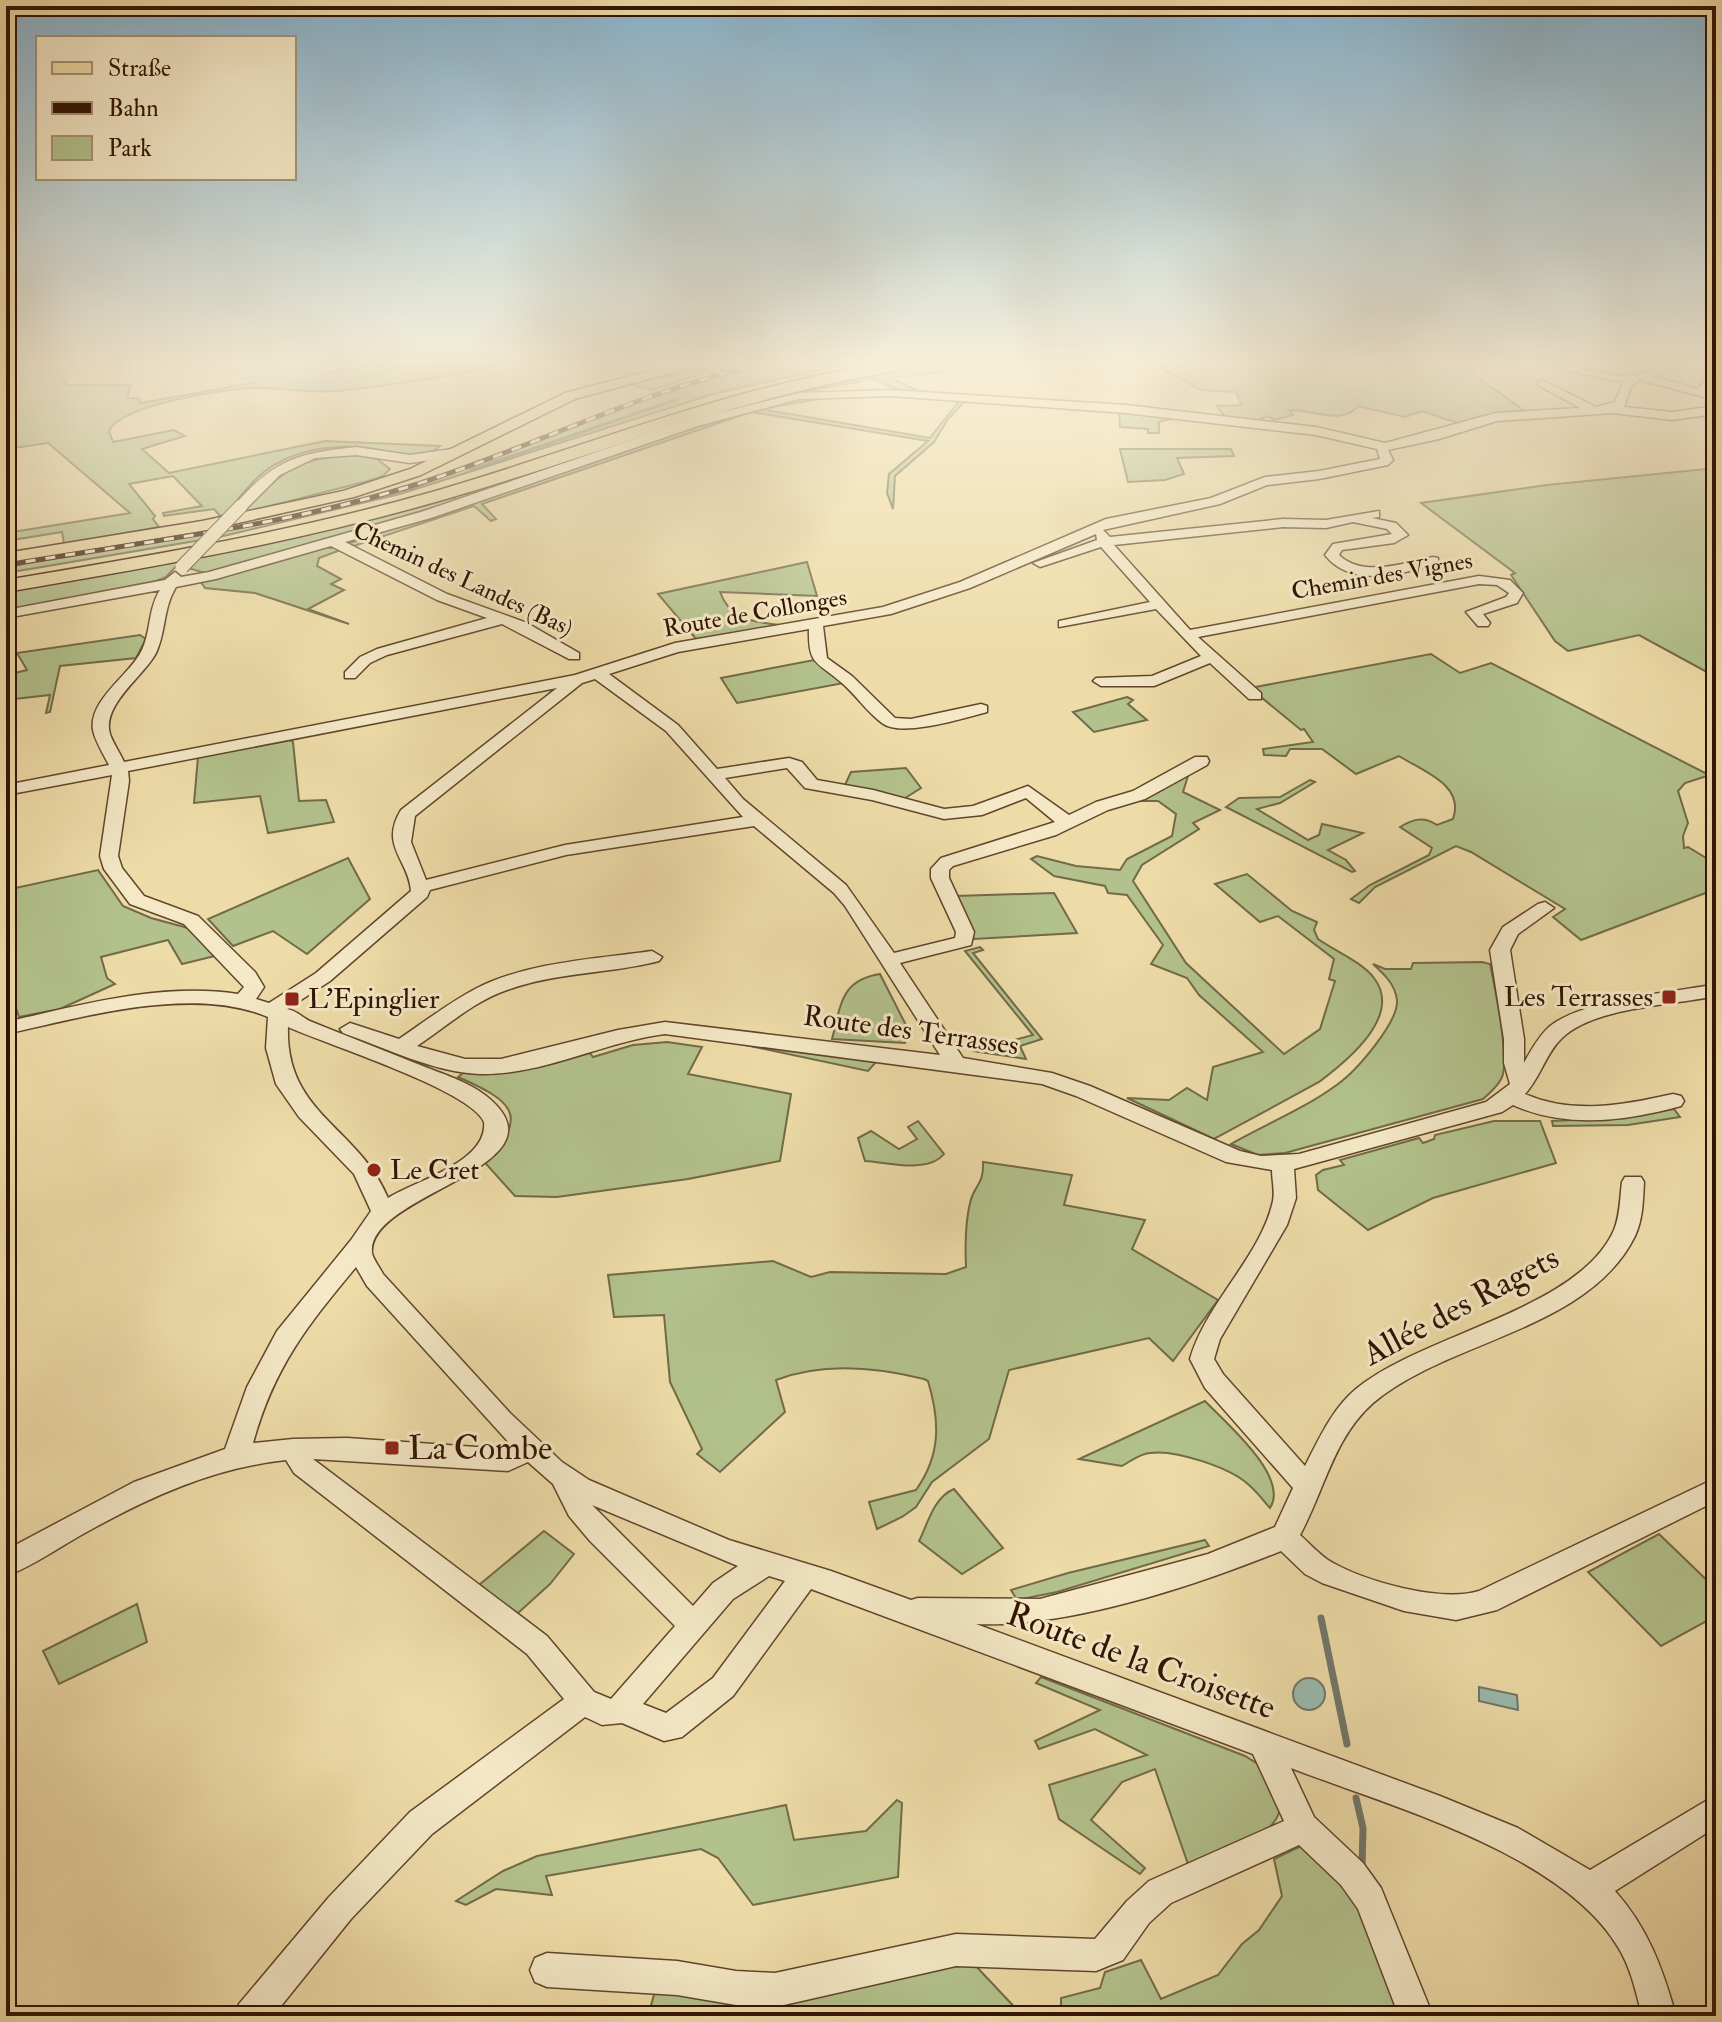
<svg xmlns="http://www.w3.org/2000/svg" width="1722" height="2022" viewBox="0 0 1722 2022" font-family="'IM FELL Double Pica',serif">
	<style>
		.green { fill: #b3c28c; stroke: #726a48; stroke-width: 2; fill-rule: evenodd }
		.water { fill: #9bbaaf; stroke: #71776a; stroke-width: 2 }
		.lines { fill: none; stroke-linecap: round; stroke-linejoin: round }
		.stream-far1 { stroke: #71776a; stroke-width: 3 }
		.stream { stroke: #71776a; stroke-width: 7 }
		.river { fill: #9bbaaf; fill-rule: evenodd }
		.minor-casing { stroke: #61452c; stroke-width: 3 }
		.major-casing { stroke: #321303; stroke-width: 3 }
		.highway-casing { stroke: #321303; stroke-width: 3 }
		.minor { fill: #f4e8c6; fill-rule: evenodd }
		.major { fill: #eedca8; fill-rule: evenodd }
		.highway { fill: #eedca8; fill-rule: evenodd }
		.rail-casing { stroke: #321303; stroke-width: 5 }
		.rail { stroke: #f4e8c6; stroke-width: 3; stroke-dasharray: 10; stroke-linecap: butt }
		.minor-bridge-casing { stroke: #61452c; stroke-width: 15; stroke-linecap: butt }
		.minor-bridge { stroke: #f4e8c6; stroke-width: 13 }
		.poi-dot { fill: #8f2418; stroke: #f4e8c6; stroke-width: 3 }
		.labels { text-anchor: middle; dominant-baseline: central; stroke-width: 6; stroke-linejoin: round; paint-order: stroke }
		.far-street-label { font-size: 24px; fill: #321303; stroke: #f4e8c6 }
		.poi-label { font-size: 28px; fill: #321303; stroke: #f4e8c6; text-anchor: start }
		.street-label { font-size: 28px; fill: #321303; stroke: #f4e8c6 }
		.near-street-label { font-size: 34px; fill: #321303; stroke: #f4e8c6 }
		.near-poi-label { font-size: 34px; fill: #321303; stroke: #f4e8c6; text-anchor: start }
	</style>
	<rect width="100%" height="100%" fill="#eedca8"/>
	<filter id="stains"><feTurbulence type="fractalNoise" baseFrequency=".0025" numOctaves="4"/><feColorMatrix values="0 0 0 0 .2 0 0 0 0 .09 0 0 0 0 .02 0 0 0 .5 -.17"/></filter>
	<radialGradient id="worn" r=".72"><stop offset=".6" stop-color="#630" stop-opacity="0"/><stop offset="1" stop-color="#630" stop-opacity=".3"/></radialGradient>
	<g class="green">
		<path d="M6,366h69l-14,4 -2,6 7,4v5h65l-4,13h12l2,5 116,-21 -20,-6 -3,-7 -33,-3h111l9,7 54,-7h121c-51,11 -105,19 -158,25 -29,3 -57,-4 -86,-3 -28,1 -132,17 -143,43l4,11 61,-12 11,6 -43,13 27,24 156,-32 115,5c-21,20 -57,1 -83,1 -27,-1 -55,3 -79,16 -22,11 -38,34 -53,52l-5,1 -6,-7 -50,7 -1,-3 39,-7 -29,-30 -44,8 26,32 -2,3 6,8 -95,17 -2,-12 -56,9v-8l124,-20 -82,-70 -42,6z"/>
		<path d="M765,366h72l-124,28 -313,100 -181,43 7,-8 115,-22 72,-19 253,-98z"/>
		<path d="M936,366h57l-103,12 31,14 -19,-1 -30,-12 -90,17 -79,23 -231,78 -5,-1 1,-4 260,-87 136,-30 15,3 -9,-4z"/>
		<path d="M1157,366h305l64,46 -48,5 -18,7 -38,-13 -17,6 -47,-11c-17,20 -44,3 -69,4l4,5 -18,5 -8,-4 -13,6 -28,-4 -9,-12 25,-1 -6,-13 -35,-2z"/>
		<path d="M697,370l9,2 -53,18 -24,-6z"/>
		<path d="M890,394l120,9 -46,-1 -16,17 -14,23 -39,34 -2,33 -6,-16 2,-19 39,-33 -177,-29 -269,92 14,15 -5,2 -17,-15 -120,40 -4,-3 362,-123 86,-22zM901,395l58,6 -29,37 -170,-29 71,-12z"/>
		<path d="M1119,412l55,6 -15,4v11h-11v-4l-28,-2z"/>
		<path d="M1120,449h111l3,7 -57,2 7,16 -19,6 -37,2z"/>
		<path d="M357,455l20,4 13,10 -7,7 -15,5 -126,32c41,-42 54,-56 115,-58z"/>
		<path d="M1716,468v209l-77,-42 -71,16 -13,-10 -44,-66 4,-2 -94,-70 126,-18z"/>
		<path d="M448,497l12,3 -255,73 -17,-5 12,-12z"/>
		<path d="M208,532l-7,8 -195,33v-6z"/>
		<path d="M324,548h12l2,3 -19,7 -2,8 24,13 -10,5 13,6 -36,19 41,15 -94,-31 -50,-5 -4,-6z"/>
		<path d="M182,560l-16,17 -10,4 -150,30v-19z"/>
		<path d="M807,562l10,34 -97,-4c11,29 32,29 59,33l-7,3 -76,11 -38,-45z"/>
		<path d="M140,635l6,4 -10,19 -76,8 -10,46 -4,1 4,-18 -44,5v-25l21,-5 -10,-17z"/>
		<path d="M1431,654l29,19 31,-10 214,110 11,-3v3l-31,10 -7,8 10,32 -5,13 1,12 4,-1 28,17v25l-135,51 -28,-23 12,-8 -94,-57 -15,-6 -81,41 -16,16 -8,-4 19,-14 59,-30 3,-7 -32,-21c13,-8 24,-11 37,-2l16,-6c12,-34 -29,-47 -54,-63l-43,18 -34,-25h-32l-4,7 -22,-1 -1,-6 50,-7 -9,-13 -3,1 -51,-42z"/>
		<path d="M814,660l30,23 -107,20 -16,-25z"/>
		<path d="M1127,697l6,3 -5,4 19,16 -53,12 -21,-20z"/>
		<path d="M290,740l3,2 6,59 27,-1 8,22 -66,11 -8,-37 -66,7 4,-46z"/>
		<path d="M906,768l15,20 -19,12 -58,-13 7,-15z"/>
		<path d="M1185,775l3,1 -5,16 37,18 -27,13 6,6 -57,36 -9,16 53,82 98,91 36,-25 15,-48 -6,-2 5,-20 -56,-43 -18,6 -45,-38 32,-10 45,37 25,11 -3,8 4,9c17,12 44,23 56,39 29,38 -27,83 -55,104l-105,57 -87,-41 42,2 18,-12 20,12 6,-33 50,-15 -64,-57 -12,-17 -36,-14 12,-19 -36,-50 -19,-2 -3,-7 -51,-10 -23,-17 6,-3 39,10 44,4 7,-11 45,-23 4,-22 -18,-13h-19z"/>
		<path d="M1310,780l5,2 -35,21 -23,6 51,31 11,-5 3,-11 41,9 -35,17 18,10 9,11 -3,1 -126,-65 13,-9 41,-1z"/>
		<path d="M348,858l22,41 -63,55 -34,-23 -40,15 -25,-27z"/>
		<path d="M98,870l25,36 28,12 37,10 27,28 -33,8 -14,-24 -67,17 6,21 8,6 -55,25 -41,8 -13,-39v-88z"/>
		<path d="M1054,893l23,40 -103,6 -18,-43z"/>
		<path d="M980,947l3,3 -10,3 69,86 -22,7 6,13 -53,-8 60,-16 -68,-84z"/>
		<path d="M1482,962l8,2c5,25 18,86 13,110 -2,9 -13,19 -20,25l-198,54 -27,2 -27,-11c35,-20 75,-36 107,-60 18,-13 61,-62 59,-84 -2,-16 -13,-26 -24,-36l12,5h26l2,-6z"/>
		<path d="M880,974l30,59 -5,10 -73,-4c9,-33 8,-59 48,-65z"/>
		<path d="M712,1038l164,24 -8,9z"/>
		<path d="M667,1042l35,5 -14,27 103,20 -11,67 -92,18 -131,18 -42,-1 -28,-31 -2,-3c47,-48 25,-62 -27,-85l5,-4h31l96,-20 3,4 40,-12z"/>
		<path d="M1674,1109l6,8 -52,8 -75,1 -1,-5 71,-3z"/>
		<path d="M918,1121l26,33c-16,20 -57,8 -79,7l-7,-23 13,-7 28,18 18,-10 -9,-12z"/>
		<path d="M1494,1121h46l16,42 -123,35 -65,32 -50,-40 -2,-15 7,-5 21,-5 -4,-5 79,-22 4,5 11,-4 1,-4z"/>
		<path d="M983,1162l89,13 -8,30 81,15 -13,29 86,51 -45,61 -24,-23 -140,32 -20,69 -57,43 -16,25 -14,10 -25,12 -8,-27 47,-12c25,-35 24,-69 12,-109l-4,-2c-48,-12 -101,-17 -148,1l9,32 -65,60 -23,-18 5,-5 -32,-67 -6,-67 -50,2 -6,-42 165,-14 38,16 19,-5 116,2 20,-7c-1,-22 -1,-43 4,-64 4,-19 14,-17 13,-41z"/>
		<path d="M1205,1401c21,22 85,76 65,107 -7,-8 -13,-16 -21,-23 -18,-17 -74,-36 -99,-32 -11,1 -19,8 -28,13l-43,-7z"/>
		<path d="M954,1489l49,59 -41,26 -43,-33c9,-18 15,-44 35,-52z"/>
		<path d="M544,1531l30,23 -24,30 -33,30 -38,-29z"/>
		<path d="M1659,1534l57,55v27l-55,30 -73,-74z"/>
		<path d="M1205,1540l4,6 -152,46 -40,8 -6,-10 57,-17z"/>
		<path d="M137,1604l10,38 -88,42 -16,-33z"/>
		<path d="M1041,1677l204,79 16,10 19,44c-9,32 -62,44 -91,57l-34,-98 -33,13 -31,38 54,48 -5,6 -81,-55 -10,-34 98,-30 -52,-26 -56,20 -4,-8 65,-31 -64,-27z"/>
		<path d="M897,1800l5,3 -4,74 -145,28 -35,-47 -17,-9 -155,27 6,19 -56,-6 -30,16 -10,-4 47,-30 34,-15 249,-51 8,35 72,-9z"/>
		<path d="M1305,1844l44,37 53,135h-349l8,-5v-13l39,-10 5,-16 36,-12 20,39 57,-24 24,-31 17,-14 23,-34 -8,-37z"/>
		<path d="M973,1963l50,53h-375l9,-32z"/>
	</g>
	<g class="water">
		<circle cx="1309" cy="1694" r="16"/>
		<path d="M1479,1687l38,8 1,15 -39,-9z"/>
	</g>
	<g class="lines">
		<path class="stream-far1" d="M471,470l208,-71"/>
		<g class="stream">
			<path d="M1321,1618l26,126"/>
			<path d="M1356,1798l7,30 -1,40"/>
		</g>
		<path class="river" d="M207,366h44v6l84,7 16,-8 59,-5 -26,10 -29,4 -17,9 -60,-3 -36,-6 -6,-2v-7h-21z"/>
		<g class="minor-casing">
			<g id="minor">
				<path d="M699,366h16l8,5 -6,3z"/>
				<path d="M1558,366c20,0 55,12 71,10 16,-3 31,-10 50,-10l-28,10 47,13 8,-10 -5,-10 2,-3h12l1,15 -5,7 5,4v8l-77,-20 -8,6 -7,21 48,5 44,-6v8l-44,6 -59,-7 -116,8 -58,18 -51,11 5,10 -5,5 -69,14 -52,6 -47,19 -117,26 7,7 173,-18 43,1 53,-9v6l-7,1 24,5 12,12 -14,8 -52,7 -3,5c24,23 66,8 94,2l5,1v6c-36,9 -86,25 -113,-9l8,-11 59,-10 -5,-5 -34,-7 -27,6 -43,-1 -169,18 76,85 289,-54 31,4 13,13 -6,10 -34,11 7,9 -2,3h-10l-12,-14 40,-15 3,-4 -12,-8 -18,-1 -281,53 63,56v6h-12l-39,-36 -56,23h-53l-8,-5 3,-3 56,-2 49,-20 -45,-47 -97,18v-6l91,-19 -49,-55 -61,20 -7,-4 64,-23 -1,-6 -126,54 -79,26 -68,12 4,32 25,18 43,42 16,1 70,-15 6,2v6c-23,6 -86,26 -105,11 -15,-11 -26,-28 -40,-40 -25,-22 -34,-17 -33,-54l-131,23 -69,22 69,51 39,44 72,-11 13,4 15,18 56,10 71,19 29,-3 55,-20 41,29 27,-13 37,-11 62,-34h12l2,4 -2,4 -62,34 -37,11 -52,25 -103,31 -4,4v8l25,54 -3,13 -71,18 63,95 89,15 38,13 150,65 21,5 38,-2 187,-52 24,-18 -6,-21v-24l-14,-89 13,-23 35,-23 7,-2 9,6 -36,26 -8,16 14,89v24c7,-13 15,-27 25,-36 33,-28 123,-34 167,-43v12c-43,9 -122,11 -154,42 -16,15 -22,40 -37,56 48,21 99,11 148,0l8,2 3,5 -3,5c-55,15 -115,23 -168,-1l-11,7 -208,57 2,29 -9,27 -67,114 -6,20 9,15 82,92c14,-27 27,-57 51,-77 66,-55 223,-79 258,-159 6,-14 6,-32 8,-48l3,-5h16l3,5c-1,18 -1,37 -9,54 -47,95 -186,103 -262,167 -39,34 -49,88 -73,132 9,8 18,18 28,25 34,21 113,43 151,31l237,-113v23l-219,109 -41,10 -52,-9 -82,-28 -17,-9 -24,-23c-87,35 -212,77 -305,73l464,172 78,32 72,42 126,-75v32l-101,64c33,37 48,78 61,125h-34c-6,-24 -11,-48 -24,-69 -56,-94 -229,-141 -327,-179l23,49 49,46 18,25 52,128h-34l-41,-107 -17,-24 -42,-40 -128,58 -22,20 -26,37 -27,11 -140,-5 -181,41 -39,-2 -59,-10 -130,-8 -12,-5 -5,-12 5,-12 12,-5 130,8 59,10 39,2 181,-39 139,5 32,-38 22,-20 135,-60 -31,-67 -442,-165 -78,107 -51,41 -18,4 -42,-18 -20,2 -17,-8 -153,117 -81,85 -78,97h-39l5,-12 90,-107 81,-85 154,-113 -37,-45 -233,-181 -8,-13c-74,8 -139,38 -203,74 -25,14 -50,32 -77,42v-26l128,-68 91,-33 22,-62 30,-56 74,-91 20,-29 -17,-37 -55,-57 -23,-33 -10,-36 2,-31c-75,-32 -185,0 -262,17v-12c74,-17 156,-40 232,-28l6,-7 -60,-63 -54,-20 -26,-35 -4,-13 12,-81 -106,20v-10l103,-20c-5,-10 -14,-24 -16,-35 -5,-30 38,-56 49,-80 9,-19 6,-41 18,-60l-154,28v-8l159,-30 10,-8 6,5 28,-5 212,-60 269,-92 109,-27 92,-3 235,15 190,22 69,16 111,-30 84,-5 -42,-23v-4l4,-1 54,27 19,-5 8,-20 -60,-12zM891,396l235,17 190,22 61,14 3,10 -61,12 -54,6 -54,21 -105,21 -146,63 -77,25 -208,36 -100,32 -451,87c-4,-9 -11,-19 -14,-28 -9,-29 35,-59 46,-81 10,-21 7,-45 20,-66l40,-8 115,-33 106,54 50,18 -110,31 -17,8 -15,15v6h10l15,-15 17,-8 115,-31 67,35h10v-6l-52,-30 -80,-29 -102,-52 86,-24 267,-92 101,-27zM595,679l71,52 77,86 -178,28 -139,35 -15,-38 4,-26 167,-133zM557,688l-156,122c-22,36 8,50 10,81l-95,82 -47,30 -13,-4 8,-12 -9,-15 -57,-56 -54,-20 -22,-28 -4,-12 11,-75 -1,-10zM787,768l18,20 67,12 72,19 38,-4 44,-17 29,24 -114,36 -10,11v9l25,54 -1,6 -61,15 -48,-68 -103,-86 -18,-21zM754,826l80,67 11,13 95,149 -275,-33 -47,8 -117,29h-36l-48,-13c29,-19 57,-45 90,-56 49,-18 102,-16 152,-29l3,-4 -10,-6c-57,8 -123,11 -175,37 -27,14 -53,34 -78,51l-49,-16 -10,6 3,4c43,15 90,39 136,41 62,2 124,-32 186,-40l377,50 34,12 150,66 46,8c0,10 3,21 1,31 -12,55 -67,102 -83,158l15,29 88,100 -18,39 -67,27 -168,45 -122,-1 -7,2 -80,-29 -102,-31 -140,-60 -27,-18 -52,-49 -127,-139c-3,-6 -10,-15 -11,-21 -6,-59 195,-85 119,-153 -19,-18 -52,-27 -76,-37 -34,-14 -69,-27 -103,-41 -10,-4 -14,-11 -25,-13l43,-28 97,-84 3,-7 136,-35zM288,1027c37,17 183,63 196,95 4,40 -67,58 -96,76 -30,-72 -103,-84 -100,-171zM356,1267l11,19 145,160 -7,3 -158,-11 -54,1 -40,4c21,-76 54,-117 103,-176zM313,1459l195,12 20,-9 25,22 16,32 21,25 85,85 -64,73 -17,-7 -47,-56zM592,1505l146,61 -25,17 -20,23zM769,1576l16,5 -72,97 -47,35 -23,-9 90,-105z"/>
				<path d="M1716,435v10h-6v-6z"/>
				<path d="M356,447l54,8 49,-7 6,4 -6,4 -49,7 -54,-8 -41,3 -35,17 -34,34 -12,-3c39,-46 64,-53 122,-59z"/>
			</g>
		</g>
		<g class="major-casing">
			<path id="major" d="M669,366h27l-121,33 -154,76 -67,22 -152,34 -196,32v-10l196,-32 141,-30 67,-22 155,-76z"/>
		</g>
		<g class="highway-casing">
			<path id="highway" d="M867,366h36l-8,5c-155,26 -299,84 -449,128 -144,42 -292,68 -440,93v-12c143,-24 286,-48 426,-88 145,-42 286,-101 435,-126z"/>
		</g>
		<use href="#minor" class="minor"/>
		<use href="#major" class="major"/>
		<use href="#highway" class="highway"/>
		<g class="rail-casing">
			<path id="rail" d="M6,565c135,-23 273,-38 405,-79 116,-36 224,-93 343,-120"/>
		</g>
		<use href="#rail" class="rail"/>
		<g class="minor-bridge-casing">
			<path id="minor-bridge" d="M182,567l59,-61"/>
		</g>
		<use href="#minor-bridge" class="minor-bridge"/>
	</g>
	<linearGradient id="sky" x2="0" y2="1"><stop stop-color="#89b6d1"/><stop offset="0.56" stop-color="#f7efd8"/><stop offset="1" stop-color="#f7efd8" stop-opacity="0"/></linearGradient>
	<rect width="1722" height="649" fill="url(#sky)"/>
	<g class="poi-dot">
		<rect x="1661" y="989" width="16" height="16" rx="4"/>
		<rect x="284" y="991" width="16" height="16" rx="4"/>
		<circle cx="374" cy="1170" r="8"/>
		<rect x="384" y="1440" width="16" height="16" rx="4"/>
	</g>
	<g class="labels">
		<g class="far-street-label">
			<text transform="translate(1382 576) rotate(-10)">Chemin des Vignes</text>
			<text transform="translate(463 579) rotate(25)">Chemin des Landes (Bas)</text>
			<text transform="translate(755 613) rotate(-10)">Route de Collonges</text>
		</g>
		<g class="poi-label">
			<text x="1653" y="997" text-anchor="end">Les Terrasses</text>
			<text x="308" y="999">L'Epinglier</text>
			<text x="390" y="1170">Le Cret</text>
		</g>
		<g class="street-label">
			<text transform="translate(911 1031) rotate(8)">Route des Terrasses</text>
		</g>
		<g class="near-street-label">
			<text transform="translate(1461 1306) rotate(-28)">Allée des Ragets</text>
			<text transform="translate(1141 1661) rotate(20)">Route de la Croisette</text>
		</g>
		<g class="near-poi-label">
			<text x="408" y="1448">La Combe</text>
		</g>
	</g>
	<rect width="1722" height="2022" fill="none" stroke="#eedca8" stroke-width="32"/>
	<rect x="8" y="8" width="1706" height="2006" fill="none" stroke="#321303" stroke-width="4"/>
	<rect x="16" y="16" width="1690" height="1990" fill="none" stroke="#321303" stroke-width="2"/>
	<rect x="36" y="36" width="260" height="144" fill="#f4e8c6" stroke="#a69378" stroke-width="2"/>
	<rect x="52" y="62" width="40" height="12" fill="#eedca8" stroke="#a69378" stroke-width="2"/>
	<text x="108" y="76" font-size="24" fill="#321303">Straße</text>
	<rect x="52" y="102" width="40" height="12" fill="#321303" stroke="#a69378" stroke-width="2"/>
	<text x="108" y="116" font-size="24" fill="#321303">Bahn</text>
	<rect x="52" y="136" width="40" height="24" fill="#b3c28c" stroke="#a69378" stroke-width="2"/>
	<text x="108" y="156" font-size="24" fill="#321303">Park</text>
	<rect width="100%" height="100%" filter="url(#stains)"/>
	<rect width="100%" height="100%" fill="url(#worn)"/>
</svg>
